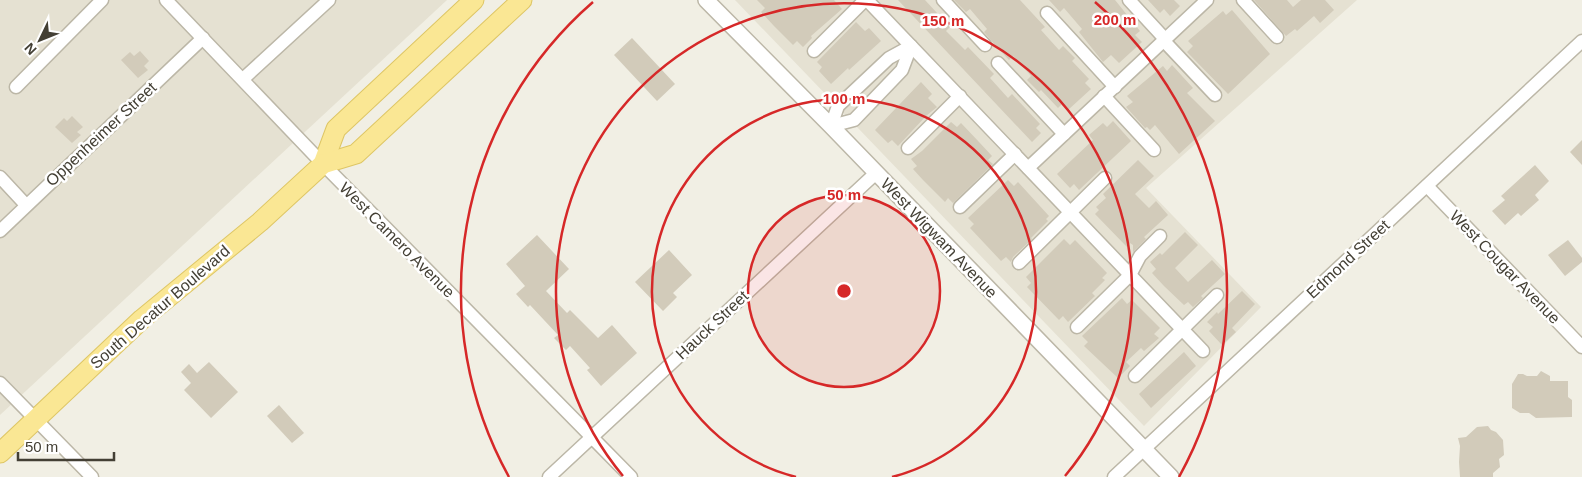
<svg xmlns="http://www.w3.org/2000/svg" width="1582" height="477" viewBox="0 0 1582 477" font-family="Helvetica,sans-serif">
	<style>
		.residential { fill: #e5e1d2 }
		.building { fill: #d2cbba }
		.lines { fill: none; stroke-linecap: round; stroke-linejoin: round }
		.minor-casing { stroke: #bcb7a7; stroke-width: 15 }
		.tertiary-casing { stroke: #bcb7a7; stroke-width: 18 }
		.primary-casing { stroke: #dec665; stroke-width: 21 }
		.minor { stroke: #fff; stroke-width: 12 }
		.tertiary { stroke: #fff; stroke-width: 15 }
		.primary { stroke: #fae794; stroke-width: 19 }
		.ring { fill: none; stroke: #d62828; stroke-width: 2.5 }
		.labels { text-anchor: middle; dominant-baseline: central; stroke-width: 5; stroke-linejoin: round; paint-order: stroke }
		.street-label { font-size: 16px; fill: #433f34; stroke: #fff }
		.centre { fill: #d62828; stroke: #fff; stroke-width: 2.5 }
		.ring-label { font-size: 15px; text-anchor: middle; font-weight: bold; fill: #d62828; stroke: #fff; stroke-width: 5; stroke-linejoin: round; paint-order: stroke }
	</style>
	<rect width="100%" height="100%" fill="#f1efe4"/>
	<g class="residential">
		<path d="M0,0h447l-447,415z"/>
		<path d="M735,0h622l-211,188 115,119 -117,119z"/>
	</g>
	<g class="building">
		<path d="M757,0h77l8,9 -31,27 1,2 -9,9 -6,-6 -4,4 -19,-19 -13,-14 4,-4z"/>
		<path d="M898,0h27l25,27 -4,4 19,19 3,-3 26,27 -4,4 18,20 4,-4 28,30 -4,4 5,5 -9,9z"/>
		<path d="M954,0h66l25,27 -4,3 18,20 4,-4 12,12 -3,3 17,18 -4,4 6,6 -23,21 -6,-6 -4,4 -17,-18 -2,2 -12,-12 4,-4 -18,-20 -4,4 -14,-15 -11,-13 3,-3 -17,-20 -4,3z"/>
		<path d="M1049,0h66l25,31 -5,4 7,7 -23,21 -8,-8 -8,7 -24,-30 3,-3 -18,-21 -4,4z"/>
		<path d="M1148,0h26l6,6 -10,10 -6,-7 -4,4z"/>
		<path d="M1254,0h33l6,7 8,-7h24l9,10 -14,13 -6,-7 -17,15 -2,-2 -9,7z"/>
		<path d="M1232,10l38,44 -42,40 -41,-42 6,-6 -5,-5 35,-30 3,4z"/>
		<path d="M856,22l9,9 4,-3 12,13 -32,29 -1,-2 -17,16 -12,-13 3,-4 -5,-5z"/>
		<path d="M632,38l43,46 -18,17 -43,-46z"/>
		<path d="M140,51l9,10 -5,5 4,4 -10,8 -17,-18 9,-8 4,4z"/>
		<path d="M1172,65l21,23 -6,5 28,28 -36,33 -24,-29 -5,5 -3,-3 -2,1 -19,-21 7,-5 -6,-6 36,-30 4,5z"/>
		<path d="M921,82l11,12 -4,4 9,9 -11,9 -28,30 -6,-6 -4,3 -13,-13z"/>
		<path d="M72,116l11,11 -6,5 4,3 -9,8 -17,-16 9,-9 3,3z"/>
		<path d="M1113,121l18,20 -52,49 -5,-6 -4,4 -13,-14 36,-34 -4,-5 14,-12 4,4z"/>
		<path d="M951,122l6,5 4,-4 18,19 13,14 -4,4 5,4 -40,39 -5,-5 -3,4 -22,-22 -10,-11 4,-3 -6,-7 11,-8z"/>
		<path d="M1582,140v25l-12,-13z"/>
		<path d="M1138,160l16,16 -19,18 14,14 7,-7 12,14 -24,22 2,2 -13,13v-7l-3,-2 -3,4 -32,-33 4,-4 -3,-3 10,-9 -3,-4z"/>
		<path d="M1535,165l14,16 -14,14 4,5 -18,16 -3,-3 -13,12 -13,-14 13,-11 -4,-4z"/>
		<path d="M1008,180l6,6 4,-4 31,34 -3,3 2,2 -17,17 1,1 -19,18 -2,5 -5,-5 -5,4 -31,-33 4,-4 -6,-6z"/>
		<path d="M1185,232l13,13 -23,23 13,14 24,-22 13,14 -24,22 2,2 -10,9 -5,-5 -4,3 -20,-19 -12,-13 4,-4 -6,-7 10,-9 2,2z"/>
		<path d="M537,235l32,34 -23,22 21,22 3,-3 28,28 14,-13 25,28 -36,33 -14,-16 3,-2 -20,-22 -4,4 -12,-12 4,-3 -28,-30 -2,2 -12,-13 9,-8 -19,-22z"/>
		<path d="M1064,239l6,6 5,-5 32,33 -5,5 3,2 -13,13 3,3 -27,26 -5,-6 -4,4 -32,-33 4,-4 -5,-6z"/>
		<path d="M1568,240l14,18v4l-17,14 -17,-21z"/>
		<path d="M669,250l23,25 -19,18 4,4 -14,14 -28,-29z"/>
		<path d="M1242,291l13,13 -23,24 4,4 -14,13 -13,-14 4,-4 -6,-5 10,-10 1,2z"/>
		<path d="M1122,298l5,6 5,-4 28,28 -6,6 5,4 -15,13 -3,-3 -15,14 4,4 -12,12 -34,-32 4,-4 -6,-6z"/>
		<path d="M1184,352l12,14 -45,42 -12,-14z"/>
		<path d="M209,362l29,30 -27,26 -27,-28 7,-7 -10,-11 8,-8 8,9z"/>
		<path d="M1541,371l9,5v5h18v16l4,3v17l-36,1 -7,-5h-9l-8,-5v-24l6,-10h5l4,2h10z"/>
		<path d="M279,405l25,28 -12,10 -25,-27z"/>
		<path d="M1488,426l3,4 5,2 7,8 1,15 -5,4 1,8 -7,6v4h-33l-1,-15 1,-16 -2,-8 8,-1 11,-10z"/>
	</g>
	<g class="lines">
		<g class="minor-casing">
			<g id="minor">
				<path d="M166,0l157,164 308,313"/>
				<path d="M867,0l336,351"/>
				<path d="M943,0l42,45"/>
				<path d="M1129,0l36,39"/>
				<path d="M1243,0l34,37"/>
				<path d="M1047,13l68,74"/>
				<path d="M1164,41l51,54"/>
				<path d="M814,51l51,-51"/>
				<path d="M998,63l66,71"/>
				<path d="M243,79l86,-79"/>
				<path d="M16,87l86,-87"/>
				<path d="M1104,96l50,54"/>
				<path d="M831,126l23,-6 48,-50 9,-24"/>
				<path d="M831,126l7,-20 51,-48 22,-12"/>
				<path d="M908,148l52,-52"/>
				<path d="M1028,168l179,-168"/>
				<path d="M0,177l26,28"/>
				<path d="M1427,186l155,161"/>
				<path d="M960,207l55,-53"/>
				<path d="M0,231l203,-193"/>
				<path d="M1019,263l86,-85"/>
				<path d="M1077,327l53,-52 10,-19 20,-20"/>
				<path d="M1135,376l82,-81"/>
				<path d="M0,383l92,94"/>
				<path d="M549,477l327,-304"/>
				<path d="M1114,477l468,-436"/>
			</g>
		</g>
		<g class="tertiary-casing">
			<path id="tertiary" d="M706,0l125,126 340,351"/>
		</g>
		<g class="primary-casing">
			<g id="primary">
				<path d="M323,164l13,-35 138,-129"/>
				<path d="M0,453l142,-134 118,-97 63,-58 33,-10 166,-154"/>
			</g>
		</g>
		<use href="#minor" class="minor"/>
		<use href="#tertiary" class="tertiary"/>
		<use href="#primary" class="primary"/>
	</g>
	<circle cx="844" cy="291" r="96" fill="#d62828" fill-opacity=".12"/>
	<g class="ring">
		<circle cx="844" cy="291" r="96"/>
		<path d="M796 477A192 192 0 1 1 892 477"/>
		<path d="M623 476A288 288 0 1 1 1065 476"/>
		<path d="M509 477A383 383 0 0 1 593 2M1095 2A383 383 0 0 1 1179 477"/>
	</g>
	<g class="labels">
		<g class="street-label">
			<text transform="translate(101 134) rotate(-43)">Oppenheimer Street</text>
			<text transform="translate(939 238) rotate(46)">West Wigwam Avenue</text>
			<text transform="translate(397 240) rotate(45)">West Camero Avenue</text>
			<text transform="translate(1348 259) rotate(-43)">Edmond Street</text>
			<text transform="translate(1505 267) rotate(46)">West Cougar Avenue</text>
			<text transform="translate(160 307) rotate(-41)">South Decatur Boulevard</text>
			<text transform="translate(712 325) rotate(-43)">Hauck Street</text>
		</g>
	</g>
	<circle cx="844" cy="291" r="8" class="centre"/>
	<g class="ring-label">
		<text x="1115" y="25">200 m</text>
		<text x="943" y="26">150 m</text>
		<text x="844" y="104">100 m</text>
		<text x="844" y="200">50 m</text>
	</g>
	<g transform="translate(40 40) rotate(227)" stroke="#ffffff" stroke-width="4" paint-order="stroke">
	<path d="M0-4L9 19L0 12L-9 19Z" fill="#433f34"/>
	<text y="-8" font-size="14" font-weight="bold" text-anchor="middle" fill="#433f34">N</text>
	</g>
	<path d="M18 452v8h96v-8" fill="none" stroke="#433f34" stroke-width="2.5"/>
	<text x="25" y="452" font-size="15" fill="#433f34" stroke="#ffffff" stroke-width="4" paint-order="stroke">50 m</text>
</svg>
